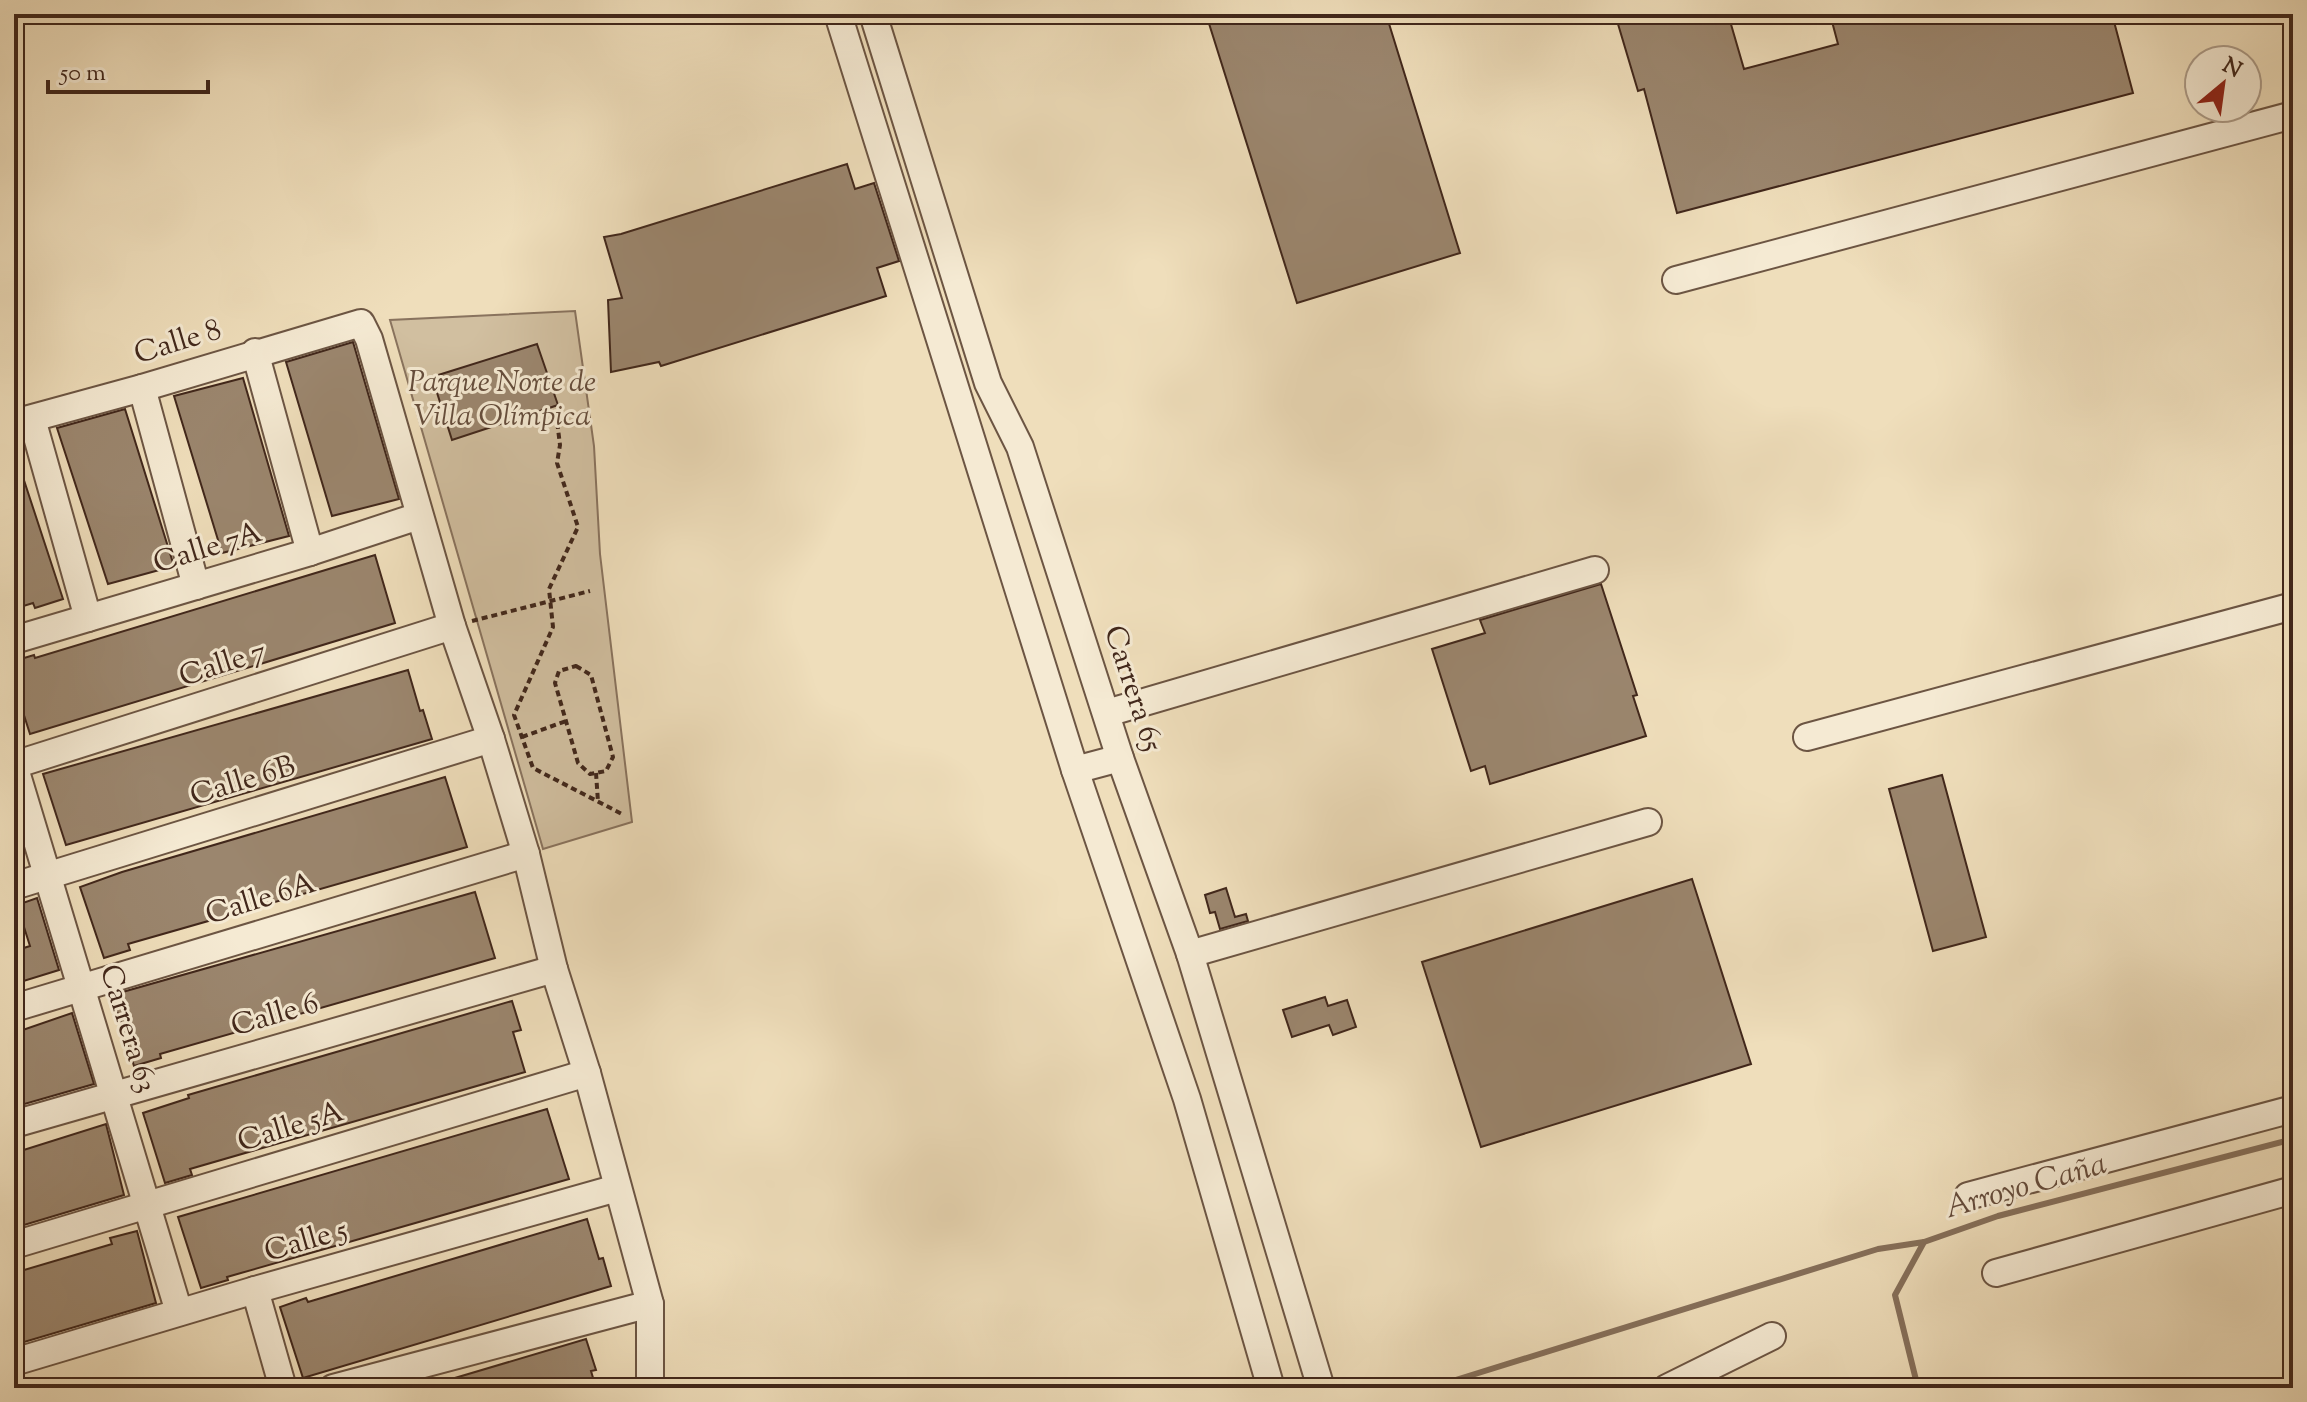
<svg xmlns="http://www.w3.org/2000/svg" width="2307" height="1402" viewBox="0 0 2307 1402" font-family="'Sorts Mill Goudy',serif">
	<style>
		.green { fill: #d1bfa0; stroke: #89735e; stroke-width: 2 }
		.lines { fill: none; stroke-linecap: round; stroke-linejoin: round }
		.stream { stroke: #86705b; stroke-width: 6 }
		.building { fill: #9b866e; stroke: #41271b; stroke-width: 2 }
		.minor-casing { stroke: #6c5543; stroke-width: 30 }
		.path { stroke: #41271b; stroke-width: 4; stroke-dasharray: 6 4; stroke-linecap: butt }
		.minor { stroke: #f5ead3; stroke-width: 26 }
		.labels { text-anchor: middle; dominant-baseline: central; stroke-width: 6; stroke-linejoin: round; paint-order: stroke }
		.street-label { font-size: 30px; fill: #41271b; stroke: #f5ead3 }
		.park-label { font-size: 30px; font-style: italic; fill: #654d3c; stroke: #f5ead3 }
		.water-label { font-size: 32px; font-style: italic; fill: #644b3b; stroke: #f5ead3 }
	</style>
	<rect width="100%" height="100%" fill="#efdebb"/>
	<filter id="stains"><feTurbulence type="fractalNoise" baseFrequency=".0025" numOctaves="4"/><feColorMatrix values="0 0 0 0 .2 0 0 0 0 .09 0 0 0 0 .02 0 0 0 .5 -.17"/></filter>
	<radialGradient id="worn" r=".72"><stop offset=".6" stop-color="#630" stop-opacity="0"/><stop offset="1" stop-color="#630" stop-opacity=".3"/></radialGradient>
	<path class="green" d="M575,311l19,135 6,108 32,268 -89,27 -153,-529z"/>
	<g class="lines">
		<g class="stream">
			<path d="M1430,1388l448,-139 46,-7"/>
			<path d="M1918,1388l-23,-93 29,-53 74,-26 295,-77"/>
		</g>
	</g>
	<g class="building">
		<path d="M1206,14h180l74,239 -163,50z"/>
		<path d="M1615,14h113l16,55 94,-25 -8,-30h282l21,79 -456,120 -33,-124 -6,2z"/>
		<path d="M847,164l8,25 19,-6 25,78 -22,7 9,28 -225,70 -2,-4 -48,10 -3,-72 14,-2 -18,-61 17,-3z"/>
		<path d="M353,342l46,157 -67,17 -46,-154z"/>
		<path d="M537,344l21,61 -106,35 -20,-63z"/>
		<path d="M243,378l46,158 -67,17 -48,-157z"/>
		<path d="M125,409l49,157 -66,18 -51,-156z"/>
		<path d="M17,459l46,140 -28,9 -2,-5 -19,6v-149z"/>
		<path d="M375,555l20,68 -365,111 -16,-50v-23l20,-6 1,3z"/>
		<path d="M1601,584l36,111 -4,1 13,40 -156,48 -5,-18 -14,5 -39,-122 53,-16 -5,-13z"/>
		<path d="M408,670l12,41 3,-1 9,29 -366,106 -23,-71z"/>
		<path d="M1942,775l44,162 -53,14 -44,-162z"/>
		<path d="M445,777l22,70 -339,97 2,6 -26,8 -24,-71 42,-15z"/>
		<path d="M1692,879l59,185 -270,83 -59,-185z"/>
		<path d="M1226,888l9,29 11,-3 2,7 -28,8 -5,-17 -5,1 -5,-18z"/>
		<path d="M475,892l20,66 -335,96 1,4 -27,8 -22,-71z"/>
		<path d="M37,898l22,72 -45,14v-33l16,-5 -13,-41z"/>
		<path d="M1325,997l3,9 19,-6 9,27 -23,8 -4,-10 -37,12 -9,-27z"/>
		<path d="M512,1001l9,29 -8,2 12,40 -335,97 2,6 -27,8 -22,-70 46,-15 -1,-3z"/>
		<path d="M72,1013l22,71 -80,23v-74z"/>
		<path d="M547,1109l22,70 -342,98 1,3 -27,8 -23,-71z"/>
		<path d="M106,1124l18,71 -110,33v-75z"/>
		<path d="M587,1219l12,40 4,-1 8,28 -308,92 -23,-71 26,-9 2,4z"/>
		<path d="M137,1231l19,72 -142,42v-72l98,-29 -2,-6z"/>
		<path d="M586,1339l10,31 -5,1 5,17h-157l-1,-5z"/>
	</g>
	<g class="lines">
		<g class="minor-casing">
			<g id="minor">
				<path d="M838,14l237,756 112,329 84,289"/>
				<path d="M873,14l115,369 32,64 100,311 70,196 131,434"/>
				<path d="M1676,280l617,-165"/>
				<path d="M255,352l55,200"/>
				<path d="M142,388l54,198"/>
				<path d="M32,419l56,199"/>
				<path d="M14,423l128,-35 219,-65 8,16 83,287 39,113 35,115 28,115 33,104 63,231v84"/>
				<path d="M14,640l296,-88 109,-36"/>
				<path d="M1107,713l488,-143"/>
				<path d="M1807,737l486,-131"/>
				<path d="M1075,770l45,-12"/>
				<path d="M14,886l477,-147"/>
				<path d="M1190,954l458,-132"/>
				<path d="M14,1008l512,-154"/>
				<path d="M14,1124l540,-155"/>
				<path d="M1968,1196l325,-87"/>
				<path d="M14,1245l573,-172"/>
				<path d="M1996,1273l297,-83"/>
				<path d="M255,1290l28,98"/>
				<path d="M179,1312l-165,-547 438,-139"/>
				<path d="M14,1362l241,-72 362,-102"/>
				<path d="M333,1388l317,-84"/>
				<path d="M1667,1388l105,-52"/>
			</g>
		</g>
		<g class="path">
			<path d="M556,413l4,32 -3,18 21,64 -29,62 4,38 -39,88 19,53 89,46"/>
			<path d="M472,621l118,-30"/>
			<path d="M576,666l15,9 22,82 -7,14 -16,3 -12,-11 -23,-80 4,-12z"/>
			<path d="M522,737l44,-16"/>
			<path d="M596,773l2,29"/>
		</g>
		<use href="#minor" class="minor"/>
	</g>
	<g class="labels">
		<g class="street-label">
			<text transform="translate(178 343) rotate(-17)">Calle 8</text>
			<text transform="translate(208 549) rotate(-17)">Calle 7A</text>
			<text transform="translate(223 665) rotate(-18)">Calle 7</text>
			<text transform="translate(1132 689) rotate(72)">Carrera 65</text>
			<text transform="translate(243 782) rotate(-17)">Calle 6B</text>
			<text transform="translate(261 900) rotate(-17)">Calle 6A</text>
			<text transform="translate(275 1016) rotate(-16)">Calle 6</text>
			<text transform="translate(127 1029) rotate(73)">Carrera 63</text>
			<text transform="translate(291 1128) rotate(-17)">Calle 5A</text>
			<text transform="translate(306 1242) rotate(-16)">Calle 5</text>
		</g>
		<g class="park-label">
			<text x="502" y="383">Parque Norte de<tspan x="502" dy="34">Villa Olímpica</tspan></text>
		</g>
		<g class="water-label">
			<text transform="translate(2026 1187) rotate(-16)">Arroyo Caña</text>
		</g>
	</g>
	<rect width="2307" height="1402" fill="none" stroke="#efdebb" stroke-width="48"/>
	<rect x="16" y="16" width="2275" height="1370" fill="none" stroke="#41271b" stroke-width="4"/>
	<rect x="24" y="24" width="2259" height="1354" fill="none" stroke="#41271b" stroke-width="2"/>
	<g transform="translate(2223 84) rotate(29)"><circle r="38" fill="#f5ead3" stroke="#ad9c89" stroke-width="2"/>
	<path d="M0-6L14 30L0 20L-14 30Z" fill="#8f2418"/>
	<text y="-12" font-size="22" font-weight="bold" text-anchor="middle" fill="#41271b">N</text>
	</g>
	<path d="M48 80v12h160v-12" fill="none" stroke="#41271b" stroke-width="4"/>
	<text x="60" y="80" font-size="24" fill="#41271b" stroke="#f5ead3" stroke-width="6" paint-order="stroke">50 m</text>
	<rect width="100%" height="100%" filter="url(#stains)"/>
	<rect width="100%" height="100%" fill="url(#worn)"/>
</svg>
